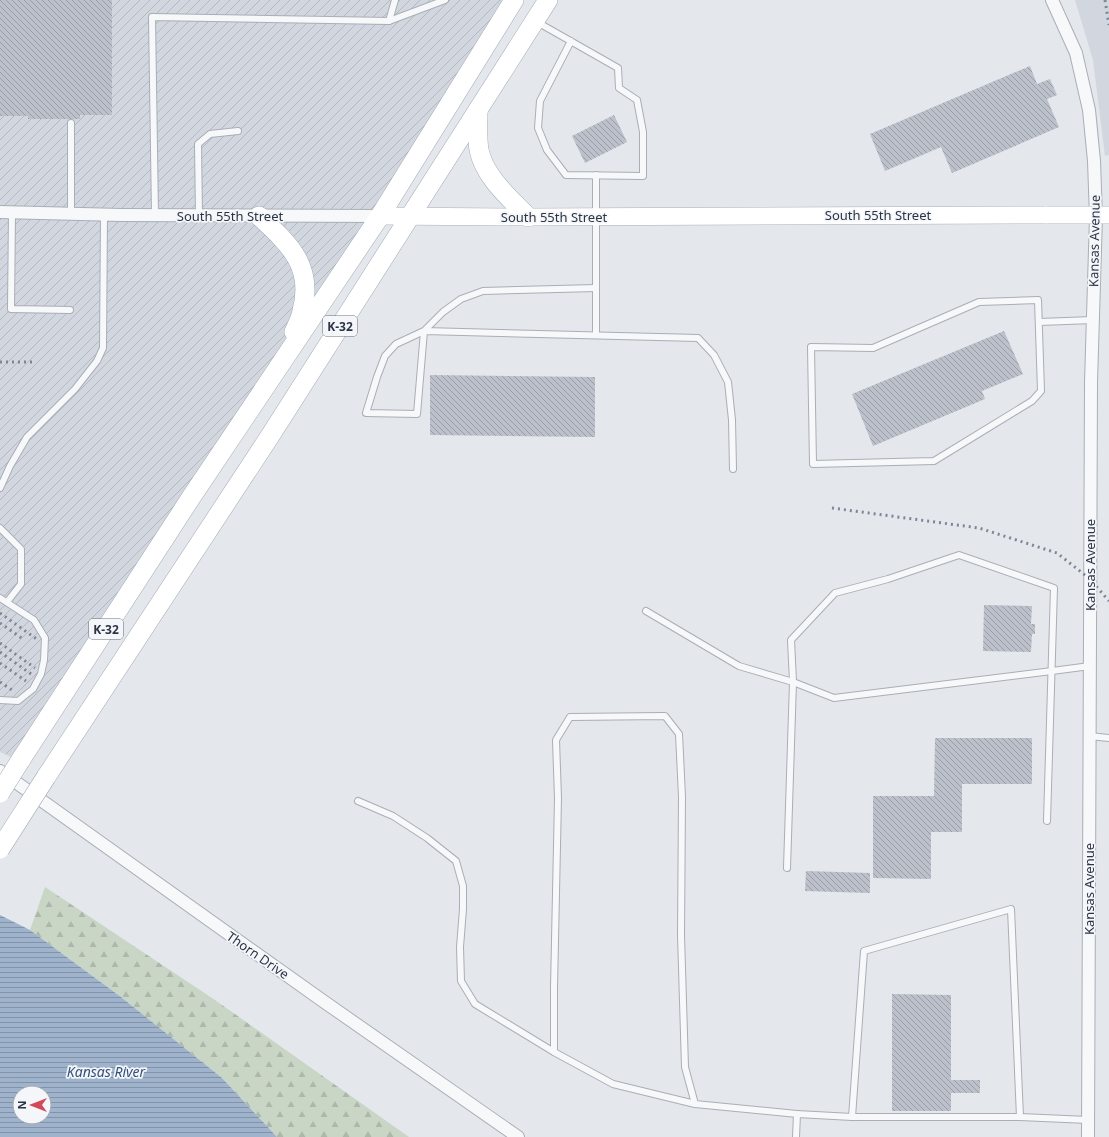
<svg xmlns="http://www.w3.org/2000/svg" width="1109" height="1137" viewBox="0 0 1109 1137" font-family="'Noto Sans',sans-serif">
	<style>
		.built { fill: #d2d6de }
		.industrial { fill: url(#industrial-furrows) }
		.forest { fill: url(#forest-firs) }
		.water { fill: url(#water-rules); fill-rule: evenodd }
		.building { fill: url(#building-back-hatch) }
		.lines { fill: none; stroke-linecap: round; stroke-linejoin: round }
		.lane-casing { stroke: #a9aeb7; stroke-width: 8 }
		.street-casing { stroke: #a9aeb7; stroke-width: 14 }
		.secondary-casing { stroke: #a9aeb7; stroke-width: 18 }
		.primary-casing { stroke: #a3abb8; stroke-width: 20 }
		.lane { stroke: #f7f8fa; stroke-width: 6 }
		.street { stroke: #f7f8fa; stroke-width: 12 }
		.secondary { stroke: #fff; stroke-width: 17 }
		.primary { stroke: #fff; stroke-width: 19 }
		.rail { stroke: #7d8696; stroke-width: 3; stroke-dasharray: 2 4; stroke-linecap: butt }
		.secondary-bridge-casing { stroke: #a9aeb7; stroke-width: 18; stroke-linecap: butt }
		.primary-bridge-casing { stroke: #a3abb8; stroke-width: 20; stroke-linecap: butt }
		.secondary-bridge { stroke: #fff; stroke-width: 17 }
		.primary-bridge { stroke: #fff; stroke-width: 19 }
		.labels { text-anchor: middle; dominant-baseline: central; stroke-width: 3.5; stroke-linejoin: round; paint-order: stroke }
		.shield { fill: #f4f6f9; stroke: #676e7b; stroke-width: 1 }
		.shield-label { font-size: 12px; font-weight: bold; fill: #2b3445 }
		.street-label { font-size: 13px; fill: #2b3445; stroke: #f4f6f9 }
		.water-label { font-size: 14px; font-style: italic; fill: #34527a; stroke: #f4f6f9 }
	</style>
	<defs>
		<pattern id="industrial-furrows" width="10" height="10" patternUnits="userSpaceOnUse"><rect width="10" height="10" fill="#d2d6de"/><path d="M-1 1l2-2M0 10L10 0M9 11l2-2" fill="none" stroke="#b4b8c0"/></pattern>
		<pattern id="forest-firs" width="22" height="20" patternUnits="userSpaceOnUse"><rect width="22" height="20" fill="#c9d6c5"/><path d="M5 1l3.5 6h-7zM16 11l3.5 6h-7z" fill="#adb8ab"/></pattern>
		<pattern id="water-rules" width="6" height="5" patternUnits="userSpaceOnUse"><rect width="6" height="5" fill="#9fb4cc"/><path d="M0 2.5h6" fill="none" stroke="#8293a7"/></pattern>
		<pattern id="building-back-hatch" width="6" height="6" patternUnits="userSpaceOnUse"><rect width="6" height="6" fill="#bbc0ca"/><path d="M-1 5l2 2M0 0l6 6M5-1l2 2" fill="none" stroke="#989da6"/></pattern>
	</defs>
	<rect width="100%" height="100%" fill="#e4e7ec"/>
	<path class="built" d="M1075,0h34v155l-4,1 -12,-96z"/>
	<path class="industrial" d="M0,0h513l-493,761 -20,-9z"/>
	<path class="forest" d="M45,887l170,113 194,137h-132l-55,-59 -101,-81 -91,-67z"/>
	<path class="water" d="M0,915l30,15 91,67 101,81 55,59h-277zM20,1093h24v24h-24z"/>
	<g class="building">
		<path d="M0,0h112v115h-32v4h-52v-3h-28z"/>
		<path d="M1030,66l7,18 13,-5 7,16 -10,4 12,28 -107,46 -11,-26 -56,24 -15,-37z"/>
		<path d="M614,115l13,27 -42,21 -13,-27z"/>
		<path d="M1004,331l19,43 -41,17 3,8 -112,47 -21,-52z"/>
		<path d="M430,375l165,2v60l-165,-2z"/>
		<path d="M984,605l48,1 -1,18h4v10h-3l-1,18 -48,-1z"/>
		<path d="M935,738h97v46h-70v48h-31v47l-58,-1v-82h61z"/>
		<path d="M806,871l64,2v20l-65,-2z"/>
		<path d="M892,994l59,1v85h29v13h-29v18h-59z"/>
	</g>
	<g class="lines">
		<g class="lane-casing">
			<g id="lane">
				<path d="M389,21l6,-21"/>
				<path d="M537,22l81,46 1,20 18,12 6,32v44l-77,-1 -19,-25 -9,-22 2,-27 31,-60"/>
				<path d="M12,213l-1,96 59,1"/>
				<path d="M71,214v-91"/>
				<path d="M155,215l-3,-198 237,4 56,-21"/>
				<path d="M199,216l-1,-72 12,-10 28,-3"/>
				<path d="M596,288l-113,3 -22,8 -18,13 -19,19 -28,13 -11,12 -8,21 -11,36 51,1 7,-83 274,7 16,17 14,27 4,38 1,49"/>
				<path d="M1038,300l3,91 -9,10 -98,60 -121,3 -2,-117 62,1 106,-46z"/>
				<path d="M1039,322l54,-2"/>
				<path d="M596,335v-160"/>
				<path d="M0,488l10,-22 17,-29 48,-48 22,-28 6,-13 1,-133"/>
				<path d="M0,528l21,21v35l-14,18"/>
				<path d="M0,598l34,22 11,18 -1,22 -3,14 -8,15 -15,12 -18,-1"/>
				<path d="M646,611l93,55 54,16 -6,186"/>
				<path d="M1089,736l20,2"/>
				<path d="M358,801l35,15 34,22 29,23 7,25v23l-3,38 1,34 14,23 79,48"/>
				<path d="M1047,821l7,-233 -95,-33 -71,24 -53,14 -44,47 2,42 41,16 218,-27 38,-5"/>
				<path d="M695,1104l-10,-37 -4,-132 1,-138 -3,-63 -14,-18 -95,1 -14,23 2,58 -4,190v64l59,32 82,20 102,10"/>
				<path d="M1020,1117h-168l12,-166 147,-42 9,208 68,3"/>
				<path d="M796,1137l1,-23 55,3"/>
			</g>
		</g>
		<g class="street-casing">
			<g id="street">
				<path d="M1052,0l24,53 13,57 5,51 2,56 -5,165 -3,755"/>
				<path d="M0,212l121,3 259,1"/>
				<path d="M0,771l323,230 195,136"/>
			</g>
		</g>
		<g class="secondary-casing">
			<path id="secondary" d="M380,216l148,1 519,-2"/>
		</g>
		<g class="primary-casing">
			<g id="primary">
				<path d="M478,110c0,13 -1,28 1,40 6,28 31,48 49,67"/>
				<path d="M259,216c30,28 55,50 43,95 -1,7 -5,14 -8,21"/>
				<path d="M20,761l172,-265 188,-280 134,-216"/>
				<path d="M46,777l224,-341 278,-436"/>
			</g>
		</g>
		<use href="#lane" class="lane"/>
		<use href="#street" class="street"/>
		<use href="#secondary" class="secondary"/>
		<use href="#primary" class="primary"/>
		<g class="rail">
			<path d="M1105,0l4,25"/>
			<path d="M0,362h36"/>
			<path d="M832,508l147,20 78,25 33,26 19,22"/>
			<path d="M0,613l38,27"/>
			<path d="M0,623l23,16"/>
			<path d="M0,643l35,25"/>
			<path d="M0,652l31,22"/>
			<path d="M0,663l26,18"/>
			<path d="M0,682l15,10"/>
		</g>
		<g class="secondary-bridge-casing">
			<path id="secondary-bridge" d="M1047,215h62"/>
		</g>
		<g class="primary-bridge-casing">
			<g id="primary-bridge">
				<path d="M0,793l20,-32"/>
				<path d="M0,849l46,-72"/>
			</g>
		</g>
		<use href="#secondary-bridge" class="secondary-bridge"/>
		<use href="#primary-bridge" class="primary-bridge"/>
	</g>
	<g class="labels">
		<g class="shield">
			<rect x="323" y="316" width="34" height="20" rx="3"/>
			<rect x="89" y="619" width="34" height="20" rx="3"/>
		</g>
		<g class="shield-label">
			<text x="340" y="326">K-32</text>
			<text x="106" y="629">K-32</text>
		</g>
		<g class="street-label">
			<text x="878" y="215">South 55th Street</text>
			<text x="230" y="216">South 55th Street</text>
			<text x="554" y="217">South 55th Street</text>
			<text transform="translate(1094 241) rotate(-89)">Kansas Avenue</text>
			<text transform="translate(1090 565) rotate(-90)">Kansas Avenue</text>
			<text transform="translate(1089 889) rotate(-90)">Kansas Avenue</text>
			<text transform="translate(258 955) rotate(35)">Thorn Drive</text>
		</g>
		<g class="water-label">
			<text x="106" y="1071">Kansas River</text>
		</g>
	</g>
	<g transform="translate(32 1105) rotate(270)"><circle r="19" fill="#f4f6f9" stroke="#a4a8b1"/>
	<path d="M0-3L7 15L0 10L-7 15Z" fill="#d1495b"/>
	<text y="-6" font-size="11" font-weight="bold" text-anchor="middle" fill="#2b3445">N</text>
	</g>
</svg>
